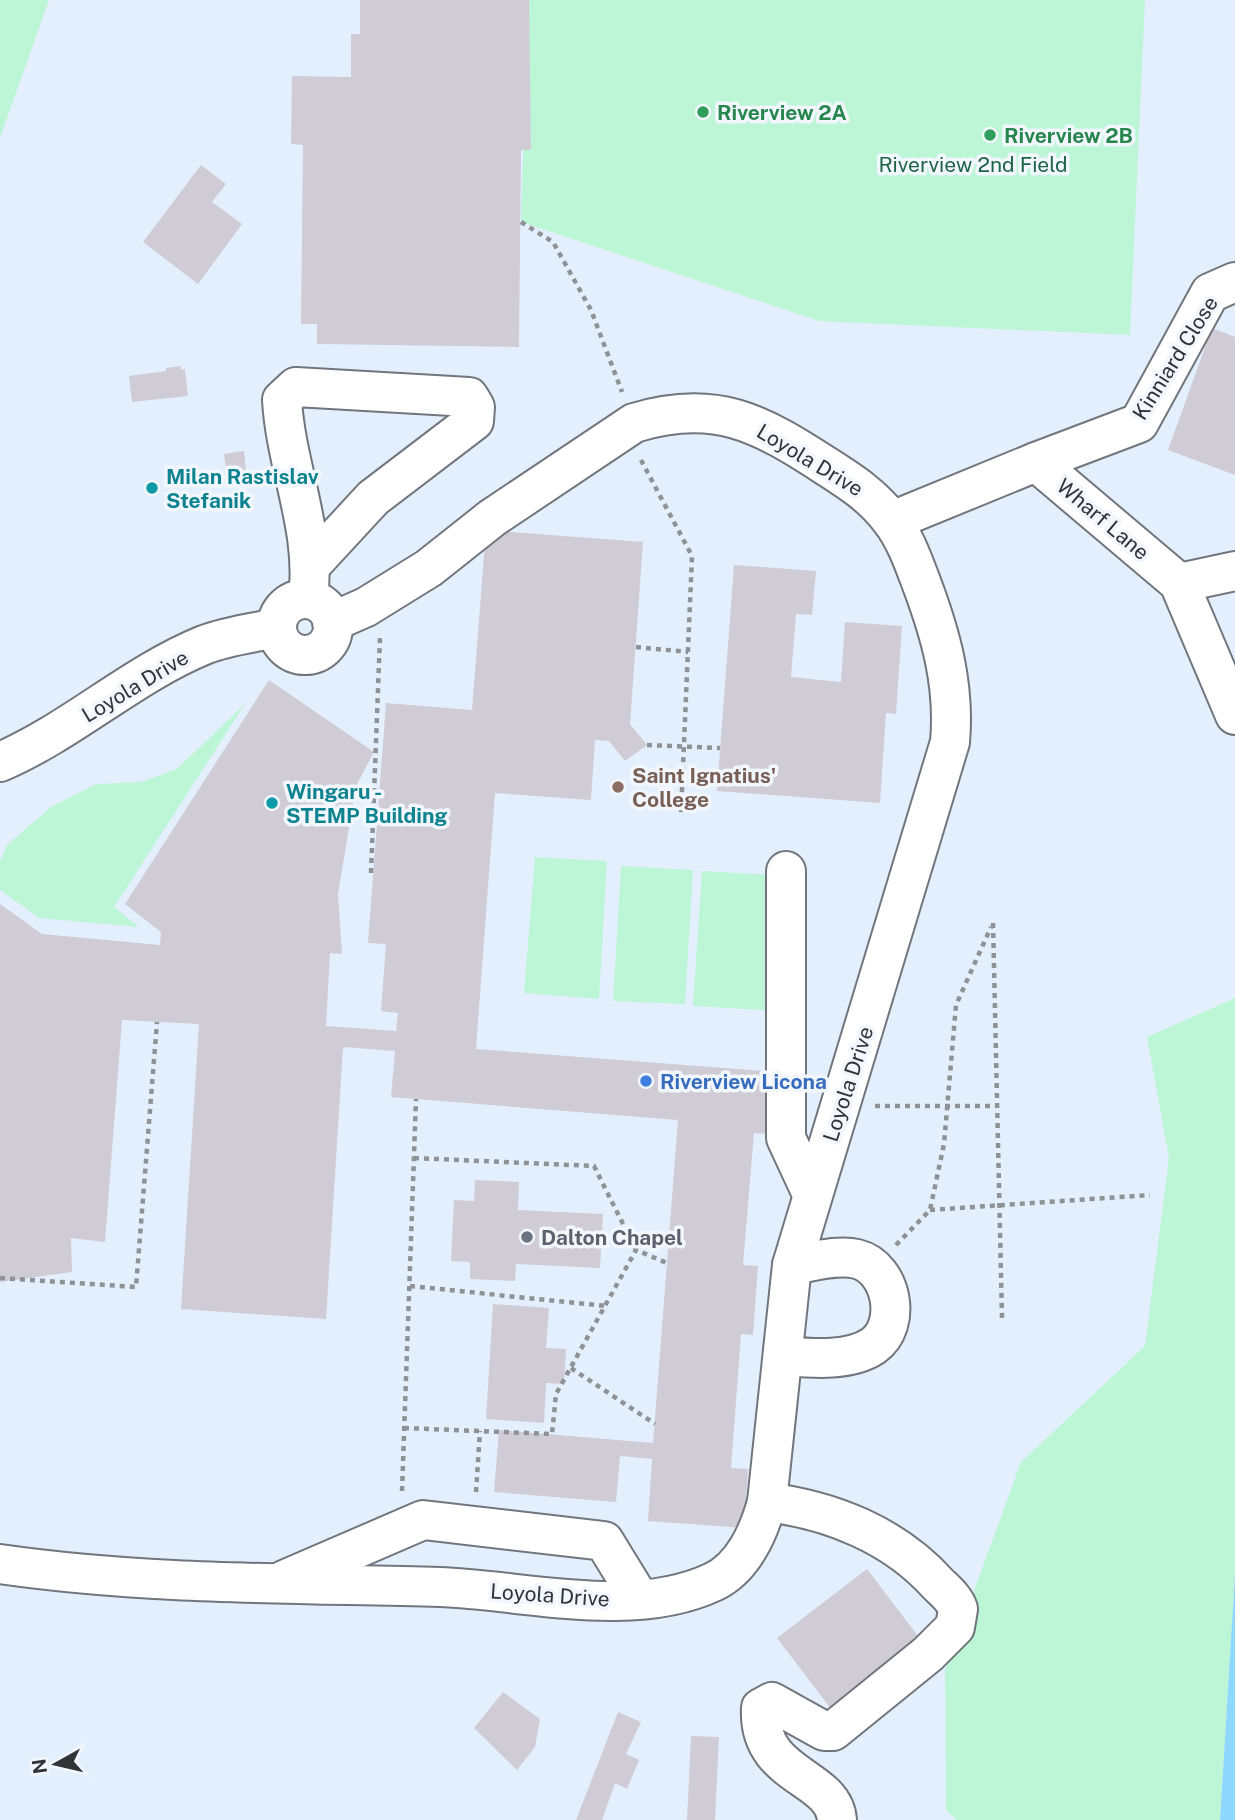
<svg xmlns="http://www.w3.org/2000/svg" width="1235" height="1820" viewBox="0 0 1235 1820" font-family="'Public Sans',sans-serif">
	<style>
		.built { fill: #e4effe }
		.green { fill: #bdf5d7 }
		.water { fill: #8ed7fd }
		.building { fill: #cfccd6 }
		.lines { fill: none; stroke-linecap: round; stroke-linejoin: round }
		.minor-casing { stroke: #71767d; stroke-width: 42 }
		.path { stroke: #8e9196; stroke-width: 4.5; stroke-dasharray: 5 5; stroke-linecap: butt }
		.minor { stroke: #fff; stroke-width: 38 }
		.leisure-dot { fill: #2e9e5b; stroke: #f2f6fd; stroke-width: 2.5 }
		.culture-dot { fill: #0f9aa8; stroke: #f2f6fd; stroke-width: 2.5 }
		.education-dot { fill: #8d6e63; stroke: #f2f6fd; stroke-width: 2.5 }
		.shop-dot { fill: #3f7fe0; stroke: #f2f6fd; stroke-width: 2.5 }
		.worship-dot { fill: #6b7280; stroke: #f2f6fd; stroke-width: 2.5 }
		.labels { text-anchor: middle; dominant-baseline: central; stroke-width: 7; stroke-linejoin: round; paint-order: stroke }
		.leisure-label { font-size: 21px; font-weight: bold; fill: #27864d; stroke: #f2f6fd; text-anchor: start }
		.park-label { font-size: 21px; fill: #1e6446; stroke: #f2f6fd }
		.street-label { font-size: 21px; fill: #313437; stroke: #f2f6fd }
		.culture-label { font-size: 21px; font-weight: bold; fill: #0d838f; stroke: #f2f6fd; text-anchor: start }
		.education-label { font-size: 21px; font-weight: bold; fill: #785e54; stroke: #f2f6fd; text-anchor: start }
		.shop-label { font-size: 21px; font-weight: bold; fill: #366cbe; stroke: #f2f6fd; text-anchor: start }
		.worship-label { font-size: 21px; font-weight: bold; fill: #5b616d; stroke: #f2f6fd; text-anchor: start }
	</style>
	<rect width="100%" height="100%" fill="#f2f6fd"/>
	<path class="built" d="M0,0h1235v1574l-15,246h-1220z"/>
	<g class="green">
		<path d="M0,0h49l-49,138z"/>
		<path d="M528,0h617l-15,335 -311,-14 -298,-99z"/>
		<path d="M245,704l-131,203 25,20 -100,-9 -39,-28v-29l7,-16 44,-38 45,-23 45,-2 36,-13z"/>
		<path d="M535,857l72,4 -8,138 -75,-6z"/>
		<path d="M621,866l72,4 -8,134 -72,-3z"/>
		<path d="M702,871l71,4 -7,135 -73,-4z"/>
		<path d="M1235,998v576l-15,246h-263l-11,-10 -1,-140 76,-208 124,-116 24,-188 -22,-121z"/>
	</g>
	<path class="water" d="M1235,1574v246h-15z"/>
	<g class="building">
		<path d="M360,0h169l2,150h-10l-2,197 -202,-3v-20h-16l2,-179 -12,-1 1,-68 59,1v-43h9z"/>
		<path d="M201,165l25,19 -14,18 30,22 -44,60 -55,-42z"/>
		<path d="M1212,328l23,9v138l-67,-25z"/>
		<path d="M181,366v4l4,-1 3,27 -56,6 -3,-26 37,-5v-3z"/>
		<path d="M244,451l3,30 -10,-3 -9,5 -4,-29z"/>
		<path d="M486,530l157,12 -13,182 17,21 -22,16 -16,-20 -14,-1 -4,60 -96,-7 -19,256 300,23 -4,62 -18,-1 -11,132 15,1 -5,69 -12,-1 -10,134 17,1 -4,59 -96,-7 4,-62 -32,-3 -4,46 -122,-10 5,-62 154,13 25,-323 -287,-23 4,-46 -52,-4 -17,272 -145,-10 18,-285 -77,-4 -17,222 -34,-4 1,34 -72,10v-378l42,30 118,11 1,-13 -36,-28 144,-224 105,72 -18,34 -18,108 4,60 -12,-1 -4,73 70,5 2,-18 -17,-2 5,-67 -18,-1 18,-240 86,7z"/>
		<path d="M734,565l82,6 -4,44 -16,-1 -5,63 50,5 4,-60 57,4 -6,88 -10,-1 -6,90 -163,-12z"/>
		<path d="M475,1180l44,2 -1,28 85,4 -3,54 -84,-4 -1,17 -45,-2v-17l-19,-1 3,-61 20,1z"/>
		<path d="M493,1304l56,4 -3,40 20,1 -2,35 -18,-1 -2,40 -58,-4z"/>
		<path d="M867,1569l57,75 -90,69 -57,-75z"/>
		<path d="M503,1692l37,27 -5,28 -18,23 -43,-42z"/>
		<path d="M618,1712l23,10 -15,32 13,6 -12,29 -12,-6 -13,37h-26z"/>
		<path d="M691,1736l28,1 -4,83h-28z"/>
	</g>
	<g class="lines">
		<g class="minor-casing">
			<g id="minor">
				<path d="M1036,462l103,-39 71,-130 25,-11"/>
				<path d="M892,521l144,-59 143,121 56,132"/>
				<path d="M1179,583l56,-12"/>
				<circle cx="305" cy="627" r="28"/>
				<path d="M308,599c9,-69 -22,-131 -26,-199l14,-13 173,10 6,10 -1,14 -101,77 -61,66"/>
				<path d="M0,762c72,-31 131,-87 204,-117 23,-9 48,-12 73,-17"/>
				<path d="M786,871v267l26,56"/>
				<path d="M783,1356c27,2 66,6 90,-10 30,-21 19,-78 -16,-87 -19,-5 -45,3 -65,6"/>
				<path d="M767,1502c64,8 127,33 171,82 7,7 17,15 20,25l-3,18 -27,27 -95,77h-9l-52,-29 -11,6c-4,70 73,67 76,112"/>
				<path d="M0,1564c146,21 293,19 440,23 84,3 192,33 273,-5 30,-14 46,-50 54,-80l25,-237 158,-523c5,-57 -9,-107 -29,-160 -8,-21 -16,-44 -30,-62 -18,-24 -40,-38 -65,-54 -66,-43 -111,-68 -192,-43l-142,95 -63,50 -63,39 -34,15"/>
				<path d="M284,1580l139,-60 181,21 35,57"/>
			</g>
		</g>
		<g class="path">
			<path d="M521,222l32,20 38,68 31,82"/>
			<path d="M641,460l51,96 -11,258"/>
			<path d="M636,647l52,5"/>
			<path d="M647,745l73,3"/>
			<path d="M371,873l9,-236"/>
			<path d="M993,923l9,395"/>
			<path d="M875,1106h122"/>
			<path d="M414,1158l180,8 42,84"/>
			<path d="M930,1210l220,-15"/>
			<path d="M896,1245l34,-35 14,-66 12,-139 35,-78"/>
			<path d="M0,1278l136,9 21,-265"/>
			<path d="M410,1286l196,20"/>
			<path d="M571,1368l84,56"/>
			<path d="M404,1428l148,6 4,-40 80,-144 31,13"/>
			<path d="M402,1491l14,-392"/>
			<path d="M476,1492l4,-61"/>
		</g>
		<use href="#minor" class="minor"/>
	</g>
	<g class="leisure-dot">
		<circle cx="703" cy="112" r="7"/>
		<circle cx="990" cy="135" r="7"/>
	</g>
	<g class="culture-dot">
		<circle cx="152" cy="488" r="7"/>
		<circle cx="272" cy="803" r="7"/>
	</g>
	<circle class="education-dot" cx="618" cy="787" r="7"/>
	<circle class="shop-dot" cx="646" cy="1081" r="7"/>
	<circle class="worship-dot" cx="527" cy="1237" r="7"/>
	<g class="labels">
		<g class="leisure-label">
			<text x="717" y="112">Riverview 2A</text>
			<text x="1004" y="135">Riverview 2B</text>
		</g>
		<g class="park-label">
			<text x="973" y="164">Riverview 2nd Field</text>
		</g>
		<g class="street-label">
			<text transform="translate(1175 358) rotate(-58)">Kinniard Close</text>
			<text transform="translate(810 460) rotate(31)">Loyola Drive</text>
			<text transform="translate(1103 519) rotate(40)">Wharf Lane</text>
			<text transform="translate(135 686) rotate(-31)">Loyola Drive</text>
			<text transform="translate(848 1084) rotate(-72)">Loyola Drive</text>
			<text transform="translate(550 1595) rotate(4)">Loyola Drive</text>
		</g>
		<g class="culture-label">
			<text x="166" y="476">Milan Rastislav<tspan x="166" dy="24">Stefanik</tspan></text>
			<text x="286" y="791">Wingaru -<tspan x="286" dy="24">STEMP Building</tspan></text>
		</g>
		<g class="education-label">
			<text x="632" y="775">Saint Ignatius'<tspan x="632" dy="24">College</tspan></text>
		</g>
		<g class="shop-label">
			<text x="660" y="1081">Riverview Licona</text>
		</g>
		<g class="worship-label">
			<text x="541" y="1237">Dalton Chapel</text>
		</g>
	</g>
	<g transform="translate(56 1764) rotate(262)" stroke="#f2f6fd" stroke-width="5" paint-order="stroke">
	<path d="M0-5L12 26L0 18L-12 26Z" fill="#313437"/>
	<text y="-10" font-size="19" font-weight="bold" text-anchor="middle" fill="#313437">N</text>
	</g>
</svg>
